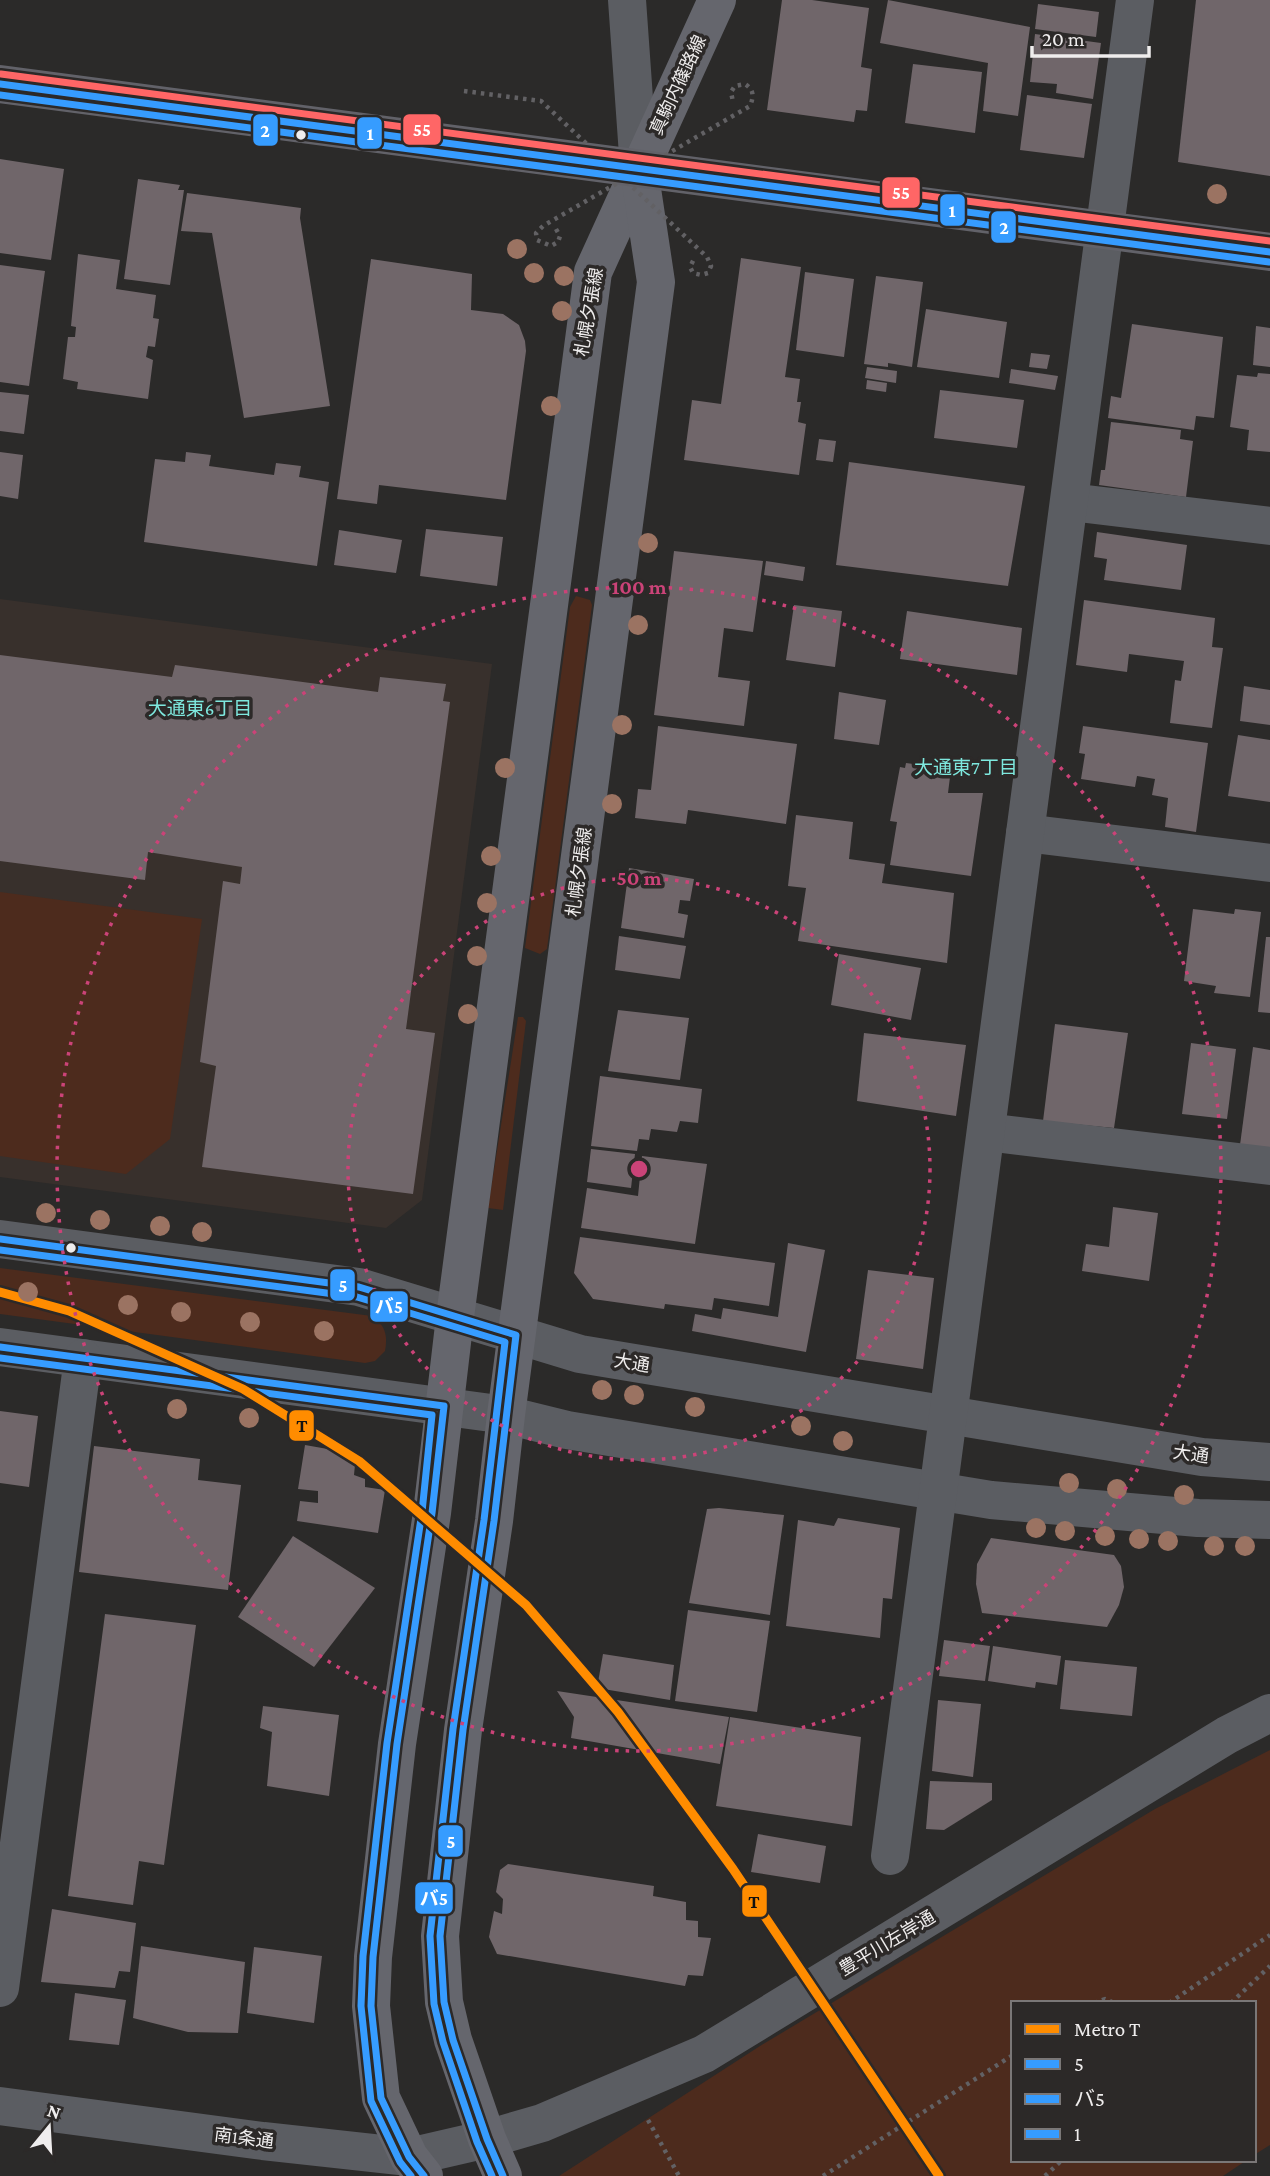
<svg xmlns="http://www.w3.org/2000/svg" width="1270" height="2176" viewBox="0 0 1270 2176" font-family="'Crimson Pro','Noto Sans JP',serif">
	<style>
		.built { fill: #38302c }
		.green { fill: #4d2b1d }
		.building { fill: #70666a }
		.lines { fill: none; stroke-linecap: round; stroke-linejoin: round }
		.path { stroke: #626164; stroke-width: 4.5; stroke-dasharray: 3.5 5; stroke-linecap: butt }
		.minor { stroke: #5b5d62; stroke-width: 38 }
		.major { stroke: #65666d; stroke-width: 38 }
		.highway { stroke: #626269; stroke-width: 38 }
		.path-bridge { stroke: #626164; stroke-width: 4.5; stroke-dasharray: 3.5 5; stroke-linecap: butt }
		.bus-1-casing { stroke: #2c2928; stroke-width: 12 }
		.bus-2-casing { stroke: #2c2928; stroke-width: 12 }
		.bus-3-casing { stroke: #2c2928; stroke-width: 12 }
		.bus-4-casing { stroke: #2c2928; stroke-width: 12 }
		.bus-5-casing { stroke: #2c2928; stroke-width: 12 }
		.bus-1 { stroke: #369cff; stroke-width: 7 }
		.bus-2 { stroke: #369cff; stroke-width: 7 }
		.bus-3 { stroke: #369cff; stroke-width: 7 }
		.bus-4 { stroke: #369cff; stroke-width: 7 }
		.bus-5 { stroke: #f66; stroke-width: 7 }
		.metro-1-casing { stroke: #2c2928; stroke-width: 14 }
		.metro-1 { stroke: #ff8c00; stroke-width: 9 }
		.tree { fill: #9b7362 }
		.ring { fill: none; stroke: #cb4378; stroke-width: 3.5; stroke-dasharray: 3.5 7 }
		.bus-dot { fill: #efeded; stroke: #2c2928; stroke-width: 2.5 }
		.labels { text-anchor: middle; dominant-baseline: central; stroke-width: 7; stroke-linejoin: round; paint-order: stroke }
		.street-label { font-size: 18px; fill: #efeded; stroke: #2c2928 }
		.neighbourhood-label { font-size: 19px; fill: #7ee8de; stroke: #2c2928 }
		.centre { fill: #cb4378; stroke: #2c2928; stroke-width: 3.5 }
		.ring-label { font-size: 21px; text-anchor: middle; font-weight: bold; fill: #cb4378; stroke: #2c2928; stroke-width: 7; stroke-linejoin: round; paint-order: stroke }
		.line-badge { stroke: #2c2928; stroke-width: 2.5 }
		.badge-label { font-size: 19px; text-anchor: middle; font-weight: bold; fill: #fff }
		.pale-badge-label { font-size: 19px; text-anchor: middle; font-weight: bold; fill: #111 }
	</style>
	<rect width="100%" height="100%" fill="#2b2a29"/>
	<path class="built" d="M0,599l492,65 -70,536 -36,28 -386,-51z"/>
	<g class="green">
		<path d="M576,596l14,4 2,5 -45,344 -7,5 -15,-6 45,-341z"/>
		<path d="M0,892l202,27 -32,220 -44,35 -126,-18z"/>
		<path d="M518,1017h5l3,4 -23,189 -15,-2z"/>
		<path d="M0,1268l372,48c13,9 16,19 13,35l-10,10 -10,2 -365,-49z"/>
		<path d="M1270,1750v395l-16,10v-152h-241v157h234l-24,16h-664l201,-130 395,-237z"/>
	</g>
	<g class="building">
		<path d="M782,0h30l57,8 -8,59 11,2 -5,42 -11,-1 -2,12 -87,-12z"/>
		<path d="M888,0l142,27 -12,89 -35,-5 5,-48 -108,-20z"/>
		<path d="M1196,0h74v176l-92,-14z"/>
		<path d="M1038,4l61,8 -3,25 -61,-8z"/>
		<path d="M1035,34l66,9 -8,56 -37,-6 1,-9 -27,-2z"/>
		<path d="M913,64l69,8 -7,61 -70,-10z"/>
		<path d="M1027,95l65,9 -8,54 -64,-8z"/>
		<path d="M0,159l64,10 -13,91 -51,-7z"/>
		<path d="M138,179l42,6 -2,5h6l-14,95 -46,-6z"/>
		<path d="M187,193l114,15 -1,10 30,188 -86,12 -32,-185 -31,-2z"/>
		<path d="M78,254l42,6 -4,29 40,6 -3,23 6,1 -4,28 -7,-1 -2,11 7,3 -5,39 -71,-10 1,-7 -15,-3 5,-42h7l1,-10 -5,-1z"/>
		<path d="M741,258l60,9 -16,110 15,2 -3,23h4l-3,20 8,2 -7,51 -115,-15 8,-60 29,4z"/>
		<path d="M371,259l101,15 -1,36 32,4 16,11 6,16 1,10 -20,149 -127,-15 -2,19 -40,-5z"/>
		<path d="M0,265l45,6 -16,115 -29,-4z"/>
		<path d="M805,272l49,7 -10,78 -48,-7z"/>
		<path d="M876,276l47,6 -11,85 -24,-4v4l-24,-3z"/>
		<path d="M926,309l81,13 -8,56 -82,-11z"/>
		<path d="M1132,324l91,13 -9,81 -18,-2 -2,14 -86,-12 3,-22 10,2z"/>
		<path d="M1256,326l14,2v39l-17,-2z"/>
		<path d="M1031,353l19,2 -3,14 -18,-2z"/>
		<path d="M867,367l30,4 -1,12 -31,-5z"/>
		<path d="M1011,369l47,7 -3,14 -46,-7z"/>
		<path d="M1258,373l12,1v78l-23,-2 2,-20 -19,-3 7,-52 20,2z"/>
		<path d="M867,380l20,3 -1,9 -20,-3z"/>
		<path d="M940,390l84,10 -7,48 -83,-10z"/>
		<path d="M0,392l29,3 -5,39 -24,-3z"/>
		<path d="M1111,422l70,8 -1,9 13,2 -7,56 -87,-12 2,-15h4z"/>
		<path d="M819,439l17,2 -3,21 -17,-2z"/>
		<path d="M0,452l23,3 -5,44 -18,-3z"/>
		<path d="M186,452l25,3 -2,11 65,9 2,-12 25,3 -2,11 30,5 -12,84 -173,-24 11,-83 30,3z"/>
		<path d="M849,462l176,24 -17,100 -172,-21z"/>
		<path d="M426,529l77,8 -6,49 -77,-10z"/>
		<path d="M339,530l63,10 -6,33 -62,-8z"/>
		<path d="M1097,532l90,13 -6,45 -77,-10 3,-21 -13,-2z"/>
		<path d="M674,551l89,10 -10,71 -29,-4 -6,49 32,4 -6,45 -90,-11z"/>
		<path d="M766,561l39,6 -2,14 -39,-6z"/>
		<path d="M1084,600l131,18 -3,29 11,1 -11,80 -42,-5 5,-43 6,1 3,-20 -55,-7 -2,18 -51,-7z"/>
		<path d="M794,605l48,6 -7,56 -49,-7z"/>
		<path d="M907,611l115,17 -5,47 -117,-16z"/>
		<path d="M0,655l172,22 3,-12 203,27 2,-15 66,7 -3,17 7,1 -44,327 29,4 -22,161 -211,-27 14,-101 -16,-4 23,-181 17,3 2,-17 -94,-15 -3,28 -145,-19z"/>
		<path d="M1244,686l26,4v35l-30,-4z"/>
		<path d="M839,692l47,8 -7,45 -45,-6z"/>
		<path d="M658,726l139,18 -11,80 -98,-14 -2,14 -51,-6 3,-29 13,1z"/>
		<path d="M1083,726l125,17 -12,89 -31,-5 3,-29 -16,-3 3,-16 -18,-3 -2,11 -54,-8 4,-25 -6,-1z"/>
		<path d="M1238,735l32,5v62l-42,-6z"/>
		<path d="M906,763l45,6 -3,24h35l-12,83 -81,-11 7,-43 -7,-1 10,-54 5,1z"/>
		<path d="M796,815l57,7 -4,37 36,5 -3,19 72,10 -7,70 -149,-22 8,-53 -18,-2z"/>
		<path d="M629,868l65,11 -4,22 -10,-1 -2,13 10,2 -4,23 -63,-10z"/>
		<path d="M1193,909l41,5 1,-5 26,3 -11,85 -36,-4 2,-7 -32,-5z"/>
		<path d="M619,936l67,10 -6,33 -65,-9z"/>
		<path d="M1266,937h4v76l-12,-1z"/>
		<path d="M839,954l82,14 -10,52 -80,-15z"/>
		<path d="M618,1010l71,8 -9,62 -72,-9z"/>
		<path d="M1055,1024l73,9 -14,95 -71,-7z"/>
		<path d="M864,1033l102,12 -10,71 -99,-15z"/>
		<path d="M1191,1043l45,6 -9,70 -45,-5z"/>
		<path d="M1253,1047l17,3v99l-30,-4z"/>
		<path d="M600,1076l102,13 -4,34 -18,-2 -3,11 -26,-3 -2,11 -10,-1 -2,12 -46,-5z"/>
		<path d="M591,1149l44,5 -4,34 -44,-6z"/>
		<path d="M642,1156l65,8 -12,80 -114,-16 6,-40 51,8z"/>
		<path d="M1113,1207l45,6 -9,68 -67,-10 4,-27 23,3z"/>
		<path d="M580,1237l195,26 -6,43 -55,-8 -2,12 -47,-6 -1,5 -71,-10 -19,-26z"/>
		<path d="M788,1243l37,7 -19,102 -114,-21 3,-17 26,5 2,-11 55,9z"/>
		<path d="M868,1270l66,8 -11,91 -67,-10z"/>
		<path d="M0,1411l38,5 -9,71 -29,-4z"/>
		<path d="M305,1445l51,9 -2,21 11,4v8l20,3 -7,43 -81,-12 3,-20 18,2v-12l-20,-2z"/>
		<path d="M94,1446l106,13 -2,21 43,5 -13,105 -149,-18z"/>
		<path d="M719,1508l65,7 -14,100 -81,-12 18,-94z"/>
		<path d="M838,1518l62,10 -8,71 -9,-1 -3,40 -94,-12 12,-106 36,6z"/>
		<path d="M293,1536l82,52 -61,79 -76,-50z"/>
		<path d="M991,1538l123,17 7,11 3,21 -5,18 -12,22 -125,-14 -6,-29 1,-20z"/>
		<path d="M688,1610l82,11 -13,91 -82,-11z"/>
		<path d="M105,1614l91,11 -32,240 -25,-4 -6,44 -65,-9z"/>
		<path d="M944,1640l46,6 -5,35 -46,-5z"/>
		<path d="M993,1646l68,10 -4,29 -21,-3 -1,6 -47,-7z"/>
		<path d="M603,1654l71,11 -4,35 -73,-12z"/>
		<path d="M1065,1660l72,7 -5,49 -72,-7z"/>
		<path d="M557,1691l172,26 -9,47 -149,-26 3,-21z"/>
		<path d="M938,1700l43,4 -8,73 -41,-6z"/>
		<path d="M263,1706l76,9 -10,81 -62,-10 5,-54 -12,-4z"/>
		<path d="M730,1717l131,20 -9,89 -136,-20z"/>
		<path d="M930,1781l62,2v17l-48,30 -18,-1z"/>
		<path d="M758,1834l68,12 -6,37 -69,-11z"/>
		<path d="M508,1864l146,22 -1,10 33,6v18l12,1v16l13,1 -8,38 -15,-1 -3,11 -188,-32 -8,-17 5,-26 8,3 1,-15 -7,-7 4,-22z"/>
		<path d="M52,1909l84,14 -6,49 -11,-1 -4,17 -74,-6z"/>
		<path d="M141,1946l104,16 -7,71 -50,-1 -55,-14z"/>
		<path d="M254,1947l68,9 -8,67 -67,-10z"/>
		<path d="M75,1993l51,7 -7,45 -50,-5z"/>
	</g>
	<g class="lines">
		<g class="path">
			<path d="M1094,2003l11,-4 9,4"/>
			<path d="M1169,2003l101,-68"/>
			<path d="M1231,2003l39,-37"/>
			<path d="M648,2120l31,56"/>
			<path d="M823,2176l190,-121"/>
			<path d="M1045,2176l17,-16"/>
		</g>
		<g class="minor">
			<path d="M627,0l12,169"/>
			<path d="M1070,502l200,24"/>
			<path d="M1025,833l245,30"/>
			<path d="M986,1132l284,34"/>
			<path d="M0,1239l359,48 221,67 622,103 68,5"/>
			<path d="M0,1347l506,68 61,15 424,70 207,18 72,2"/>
			<path d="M890,1856l245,-1856"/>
			<path d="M0,1988l83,-630"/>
			<path d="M0,2106l263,35 146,16 78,-18 55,-16 162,-69 523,-319 43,-22"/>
		</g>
		<g class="major">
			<path d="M424,2176l-15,-19 -28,-59 -10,-92 2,-49 24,-213 35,-231 23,-196 138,-1045 124,-272"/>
			<path d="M503,2176l-16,-37 -34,-99 -9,-38 -4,-66 23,-206 31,-209 12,-106 150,-1133 -17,-113"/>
		</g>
		<path class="highway" d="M0,84l1270,168"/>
		<g class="path-bridge">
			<path d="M464,91l77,10 166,156 4,9 -3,7 -7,2 -8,-2 -3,-6 5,-10"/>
			<path d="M556,229l4,7 -2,6 -7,4 -14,-6 -1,-7 7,-7 207,-120c4,-10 4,-16 -5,-22l-10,2 -4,6 2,10"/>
		</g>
		<g class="bus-1-casing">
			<g id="bus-1">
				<path d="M0,1239l359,48 157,48 -22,186 -31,209 -23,206 4,66 9,38 34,99 16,37"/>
				<path d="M0,1347l444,59 -12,107 -35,231 -24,213 -2,49 10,92 28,59 15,19"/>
			</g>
		</g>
		<g class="bus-2-casing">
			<g id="bus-2">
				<path d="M0,1250l357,47 148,45 -21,178 -31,209 -23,207 4,68 9,38 34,100 15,34"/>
				<path d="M0,1358l432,57 -10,97 -35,231 -24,213 -2,50 10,95 29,61 11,14"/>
			</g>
		</g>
		<g class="bus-3-casing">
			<path id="bus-3" d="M0,84l1270,168"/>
		</g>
		<g class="bus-4-casing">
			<path id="bus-4" d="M0,95l1269,167"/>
		</g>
		<g class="bus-5-casing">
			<path id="bus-5" d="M1,74l1269,167"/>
		</g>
		<use href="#bus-1" class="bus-1"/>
		<use href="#bus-2" class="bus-2"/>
		<use href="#bus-3" class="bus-3"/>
		<use href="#bus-4" class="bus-4"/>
		<use href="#bus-5" class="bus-5"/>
		<g class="metro-1-casing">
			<path id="metro-1" d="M0,1292l69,19 174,78 116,72 167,144 92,107 115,157 206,307"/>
		</g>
		<use href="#metro-1" class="metro-1"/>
	</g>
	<g class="tree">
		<circle cx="1217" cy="194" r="10"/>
		<circle cx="517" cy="249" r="10"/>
		<circle cx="534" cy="273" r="10"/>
		<circle cx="564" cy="276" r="10"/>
		<circle cx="562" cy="311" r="10"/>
		<circle cx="551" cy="406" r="10"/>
		<circle cx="648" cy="543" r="10"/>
		<circle cx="638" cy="625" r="10"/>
		<circle cx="622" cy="725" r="10"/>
		<circle cx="505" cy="768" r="10"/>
		<circle cx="612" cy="804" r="10"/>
		<circle cx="491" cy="856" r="10"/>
		<circle cx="487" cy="903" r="10"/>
		<circle cx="477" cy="956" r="10"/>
		<circle cx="468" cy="1014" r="10"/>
		<circle cx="46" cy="1213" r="10"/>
		<circle cx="100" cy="1220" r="10"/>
		<circle cx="160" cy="1226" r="10"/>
		<circle cx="202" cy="1232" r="10"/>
		<circle cx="28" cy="1292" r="10"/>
		<circle cx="128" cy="1305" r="10"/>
		<circle cx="181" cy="1312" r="10"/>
		<circle cx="250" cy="1322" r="10"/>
		<circle cx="324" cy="1331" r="10"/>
		<circle cx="602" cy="1390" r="10"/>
		<circle cx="634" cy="1395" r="10"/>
		<circle cx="695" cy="1407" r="10"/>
		<circle cx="177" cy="1409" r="10"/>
		<circle cx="249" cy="1418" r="10"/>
		<circle cx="801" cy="1426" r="10"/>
		<circle cx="843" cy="1441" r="10"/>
		<circle cx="1069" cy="1483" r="10"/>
		<circle cx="1117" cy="1489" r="10"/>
		<circle cx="1184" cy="1495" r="10"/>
		<circle cx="1036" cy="1528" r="10"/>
		<circle cx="1065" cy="1531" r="10"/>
		<circle cx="1105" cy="1536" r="10"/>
		<circle cx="1139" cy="1539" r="10"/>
		<circle cx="1168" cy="1541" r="10"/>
		<circle cx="1214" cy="1546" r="10"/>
		<circle cx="1245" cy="1546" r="10"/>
	</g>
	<g class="ring">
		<circle cx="639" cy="1169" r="291"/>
		<circle cx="639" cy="1169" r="582"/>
	</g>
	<g class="bus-dot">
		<circle cx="301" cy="135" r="6"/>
		<circle cx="71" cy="1248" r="6"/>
	</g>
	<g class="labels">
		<g class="street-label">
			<text transform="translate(678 85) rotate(-65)">真駒内篠路線</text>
			<text transform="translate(589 312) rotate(-80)">札幌夕張線</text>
			<text transform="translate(579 872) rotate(-82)">札幌夕張線</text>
			<text transform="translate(632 1363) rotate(9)">大通</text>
			<text transform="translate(1191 1454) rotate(8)">大通</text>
			<text transform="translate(887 1943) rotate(-31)">豊平川左岸通</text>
			<text transform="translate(244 2138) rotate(7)">南1条通</text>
		</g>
		<g class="neighbourhood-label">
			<text x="200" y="708">大通東6丁目</text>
			<text x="966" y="767">大通東7丁目</text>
		</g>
	</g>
	<circle cx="639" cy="1169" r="10" class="centre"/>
	<g class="ring-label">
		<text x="639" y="594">100 m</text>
		<text x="639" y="885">50 m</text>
	</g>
	<g class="line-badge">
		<rect x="402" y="113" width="40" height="33" rx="7" fill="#f66"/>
		<rect x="252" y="113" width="27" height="34" rx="7" fill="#369cff"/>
		<rect x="356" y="116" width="27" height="34" rx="7" fill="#369cff"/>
		<rect x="881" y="176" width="40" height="33" rx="7" fill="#f66"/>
		<rect x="939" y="193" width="27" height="34" rx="7" fill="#369cff"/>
		<rect x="990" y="210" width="27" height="34" rx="7" fill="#369cff"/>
		<rect x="329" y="1268" width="27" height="34" rx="7" fill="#369cff"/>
		<rect x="369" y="1290" width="40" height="33" rx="7" fill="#369cff"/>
		<rect x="288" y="1409" width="27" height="33" rx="7" fill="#ff8c00"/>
		<rect x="437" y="1824" width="27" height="34" rx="7" fill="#369cff"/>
		<rect x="414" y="1881" width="40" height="34" rx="7" fill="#369cff"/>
		<rect x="741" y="1884" width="27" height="34" rx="7" fill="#ff8c00"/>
	</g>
	<g class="badge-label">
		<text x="422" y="136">55</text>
		<text x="265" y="137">2</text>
		<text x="370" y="140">1</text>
		<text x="901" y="199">55</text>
		<text x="952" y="217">1</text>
		<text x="1004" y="234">2</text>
		<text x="343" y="1292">5</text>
		<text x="389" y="1313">バ5</text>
		<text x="451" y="1848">5</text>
		<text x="434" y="1905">バ5</text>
	</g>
	<g class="pale-badge-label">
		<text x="302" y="1432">T</text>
		<text x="754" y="1908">T</text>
	</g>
	<rect x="1011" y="2001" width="245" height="161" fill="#2c2928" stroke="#7a7777" stroke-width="2"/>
	<rect x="1025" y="2024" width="35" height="10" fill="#ff8c00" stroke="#7a7777" stroke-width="2"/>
	<text x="1074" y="2036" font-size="21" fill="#efeded">Metro T</text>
	<rect x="1025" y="2059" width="35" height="10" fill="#369cff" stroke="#7a7777" stroke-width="2"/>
	<text x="1074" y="2071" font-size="21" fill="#efeded">5</text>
	<rect x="1025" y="2094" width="35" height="10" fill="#369cff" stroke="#7a7777" stroke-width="2"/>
	<text x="1074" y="2106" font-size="21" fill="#efeded">バ5</text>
	<rect x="1025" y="2129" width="35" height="10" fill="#369cff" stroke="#7a7777" stroke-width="2"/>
	<text x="1074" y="2141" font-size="21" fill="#efeded">1</text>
	<g transform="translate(49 2127) rotate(18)" stroke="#2c2928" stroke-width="5" paint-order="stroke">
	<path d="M0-5L12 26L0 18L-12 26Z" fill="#efeded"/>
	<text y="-10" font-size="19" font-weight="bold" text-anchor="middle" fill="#efeded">N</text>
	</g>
	<path d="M1032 46v10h117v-10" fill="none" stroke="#efeded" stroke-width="3.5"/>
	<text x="1042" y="46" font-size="21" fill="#efeded" stroke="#2c2928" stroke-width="5" paint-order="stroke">20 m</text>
</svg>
